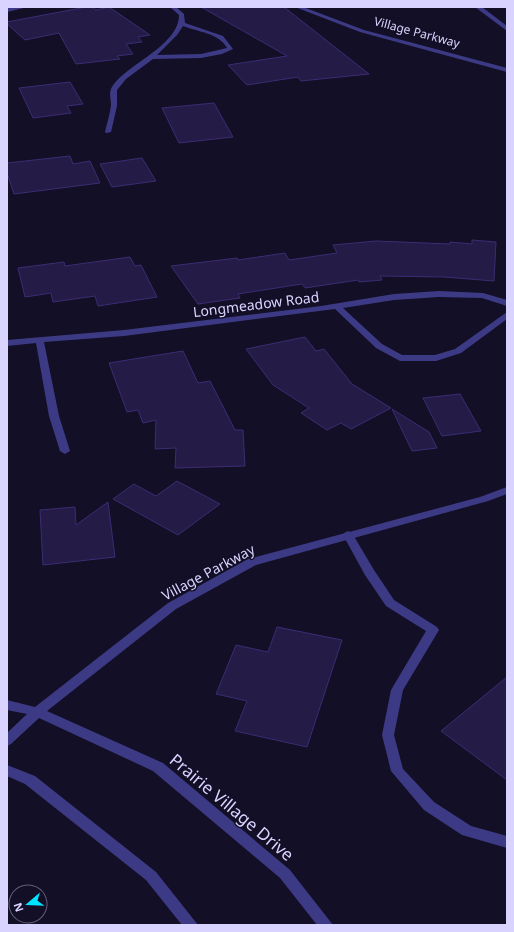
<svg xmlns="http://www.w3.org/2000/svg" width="514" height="932" viewBox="0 0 514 932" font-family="'Noto Sans',sans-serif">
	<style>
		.building { fill: #241b47; stroke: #3b2d73 }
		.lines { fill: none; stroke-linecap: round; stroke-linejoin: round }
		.service { fill: #3d3a85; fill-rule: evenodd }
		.minor { fill: #3d3a85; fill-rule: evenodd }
		.labels { text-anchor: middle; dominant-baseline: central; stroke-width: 3; stroke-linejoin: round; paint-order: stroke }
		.far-street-label { font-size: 12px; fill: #d9d4ff; stroke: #130f26 }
		.street-label { font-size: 14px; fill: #d9d4ff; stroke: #130f26 }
		.near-street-label { font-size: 17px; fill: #d9d4ff; stroke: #130f26 }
	</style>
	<rect width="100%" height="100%" fill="#130f26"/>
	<g class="building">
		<path d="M86,7h6l4,3 13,-3 41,28 -12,2 4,5 -16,2 7,10 -16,2 3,3 -44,5 -17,-31 -34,7 -18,-16v-2z"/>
		<path d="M201,7h83l85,67 -68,7 -3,-4 -51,8 -19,-20 59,-9z"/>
		<path d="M70,82l13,22 -16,2 4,7 -38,5 -14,-30z"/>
		<path d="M214,103l19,34 -54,6 -17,-35z"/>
		<path d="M70,156l3,8 17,-3 10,22 -86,11 -7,-21v-10z"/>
		<path d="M142,158l14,23 -44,6 -12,-23z"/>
		<path d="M472,240l24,2 -2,39 -50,-4 -64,-1 2,4 -23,2 -1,-2 -53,8 -3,-4 -64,10 2,4 -42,6 -27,-38 66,-8 1,2 47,-7 4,7 48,-7 -4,-8 43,-4 74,3v-2l22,2z"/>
		<path d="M130,257l5,9 6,-1 16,32 -59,9 -3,-10 -42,6 -2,-9 -26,4 -7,-29 46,-6 1,4z"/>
		<path d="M305,337l11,14 8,-2 28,35 39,24 -40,21 -10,-6 -14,7 -26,-17 8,-5 -36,-23 -27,-36z"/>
		<path d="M183,351l15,32 12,-2 25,49h8l2,36 -70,2 1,-20 -21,1 1,-29 -13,3 -5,-13 -11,2 -18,-49z"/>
		<path d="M460,394l21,37 -39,5 -19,-38z"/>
		<path d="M392,409l37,23 8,16 -25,3z"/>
		<path d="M177,481l43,23 -42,31 -65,-36 21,-15 22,12z"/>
		<path d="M108,502l7,55 -72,8 -3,-55 35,-3 1,18z"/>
		<path d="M277,627l65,13 -35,107 -72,-16 12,-30 -31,-7 20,-49 32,7z"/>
		<path d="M507,677v103l-66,-49z"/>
	</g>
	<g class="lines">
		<g class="service">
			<path d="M475,7h7l25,19v5z"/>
			<path d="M348,531l4,2 22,37 20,30 43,27 2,3 -36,60 -9,45 9,34 31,33 37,24 36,10v12l-45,-13 -38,-25 -33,-39 -9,-36 9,-45 35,-59 -40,-25 -21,-31 -22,-40 1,-2z"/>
		</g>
		<g class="minor">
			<path d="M15,7h13l-21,5v-4z"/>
			<path d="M170,7h6l8,7 1,9 38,13 10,13 -11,5 -21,4 -48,1 -27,20 -9,11v16l-6,26 -5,1 -1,-1c2,-9 5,-18 6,-27 0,-5 -2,-12 0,-16 12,-24 68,-42 68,-74zM183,26c15,6 36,7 44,22l-26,6 -44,1 20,-20z"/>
			<path d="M295,7h8l61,23 143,38v4l-147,-40z"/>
			<path d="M439,291l44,2 24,7v6l-25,-8 -43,-1 -45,3 -51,8 39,36 20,11h33l20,-6 52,-37v7l-46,34 -25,8h-36l-24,-13 -41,-39 -211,27 -80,6 15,74 11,35 -5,3 -5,-3 -11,-35 -13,-73 -29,3v-6l117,-10 197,-24 73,-12z"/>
			<path d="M507,487v7l-19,7 -232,64 -80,44 -129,102 116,52 127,107 43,55h-16l-37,-47 -127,-107 -114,-53 -28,26 -4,2v-13l20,-19 -20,-4v-10l28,7 133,-104 80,-44 232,-62z"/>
			<path d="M7,765l28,11 121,96 42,53h-16l-36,-45 -121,-96 -18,-8z"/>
		</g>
	</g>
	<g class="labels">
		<g class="far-street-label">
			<text transform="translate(417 32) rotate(15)">Village Parkway</text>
		</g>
		<g class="street-label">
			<text transform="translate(256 304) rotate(-7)">Longmeadow Road</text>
			<text transform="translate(208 572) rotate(-28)">Village Parkway</text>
		</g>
		<g class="near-street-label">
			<text transform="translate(232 807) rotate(40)">Prairie Village Drive</text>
		</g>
	</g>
	<rect width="514" height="932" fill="none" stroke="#d9d4ff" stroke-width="16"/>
	<g transform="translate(28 904) rotate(251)"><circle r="19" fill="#130f26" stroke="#625e7d"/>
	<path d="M0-3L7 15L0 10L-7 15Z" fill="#00e5ff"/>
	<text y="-6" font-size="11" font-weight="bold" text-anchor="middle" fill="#d9d4ff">N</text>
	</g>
</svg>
